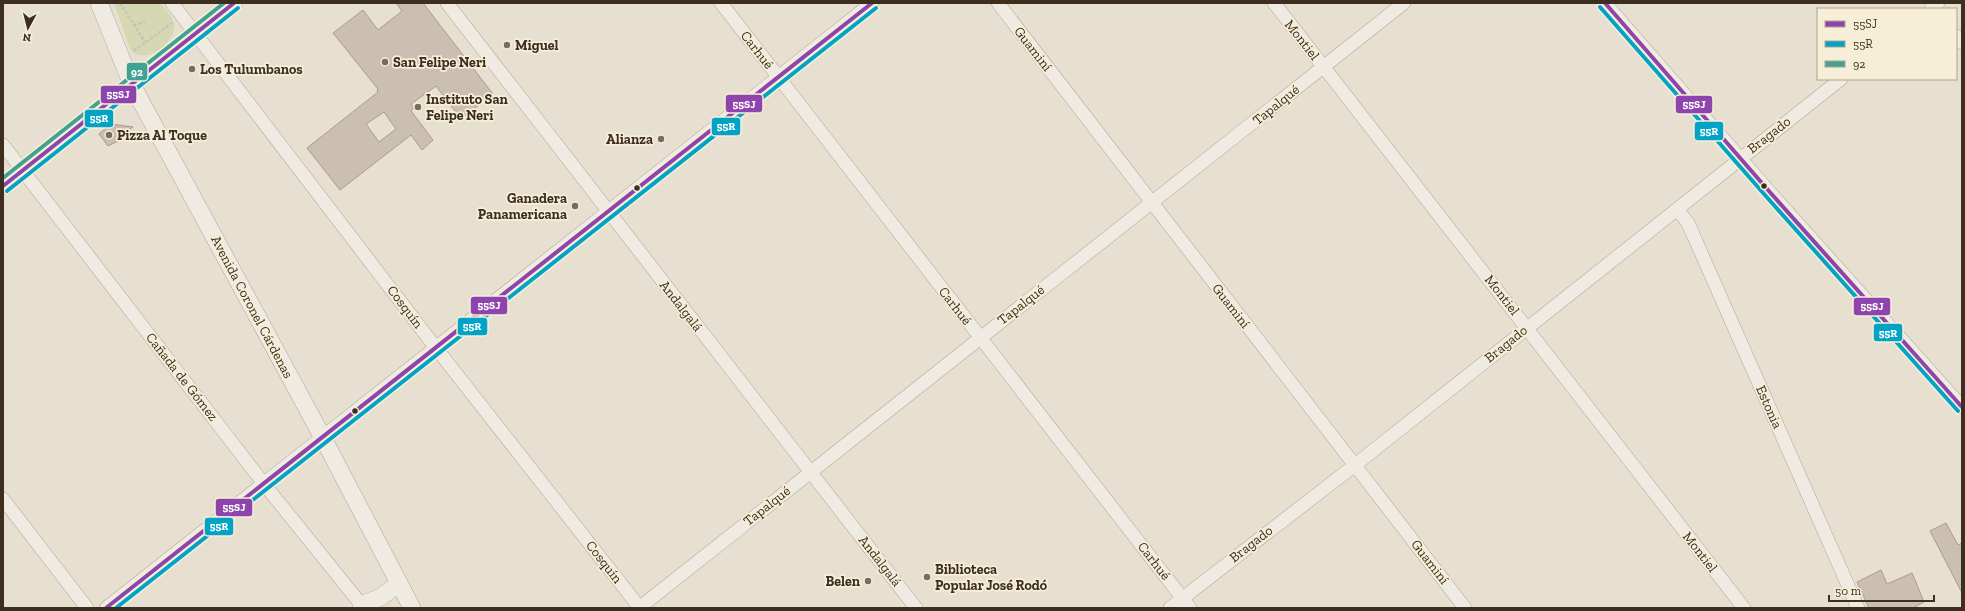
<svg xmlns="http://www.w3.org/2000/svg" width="1965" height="611" viewBox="0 0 1965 611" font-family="'Zilla Slab',serif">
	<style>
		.park { fill: #d6d7b3 }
		.building { fill: #cbbfb2; stroke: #a89c90; fill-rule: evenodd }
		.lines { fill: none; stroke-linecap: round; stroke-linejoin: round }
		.minor-casing { stroke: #ada599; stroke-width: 14 }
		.tertiary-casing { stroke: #ada599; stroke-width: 18 }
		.path { stroke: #c8c2b9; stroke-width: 2.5; stroke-dasharray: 3 2; stroke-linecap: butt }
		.minor { stroke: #efebe3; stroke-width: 13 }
		.tertiary { stroke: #efebe3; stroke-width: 17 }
		.bus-1-casing { stroke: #f7eed8; stroke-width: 7 }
		.bus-2-casing { stroke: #f7eed8; stroke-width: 7 }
		.bus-3-casing { stroke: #f7eed8; stroke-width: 7 }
		.bus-1 { stroke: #8e44ad; stroke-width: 4 }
		.bus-2 { stroke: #03a3c5; stroke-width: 4 }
		.bus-3 { stroke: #3fa292; stroke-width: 4 }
		.poi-dot { fill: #786c5e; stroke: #f7eed8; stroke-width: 1.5 }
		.bus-dot { fill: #3d2e20; stroke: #f7eed8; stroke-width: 1.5 }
		.labels { text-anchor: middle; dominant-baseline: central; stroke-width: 3.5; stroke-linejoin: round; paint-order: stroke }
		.street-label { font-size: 14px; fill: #3d2e20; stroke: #f7eed8 }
		.poi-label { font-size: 14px; font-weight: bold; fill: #3d2e20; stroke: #f7eed8; text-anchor: start }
		.line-badge { stroke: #f7eed8; stroke-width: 1.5 }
		.badge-label { font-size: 11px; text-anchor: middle; font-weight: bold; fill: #fff }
	</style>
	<rect width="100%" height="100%" fill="#e7e0d1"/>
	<path class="park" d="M114,3h46c5,6 12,13 14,20 5,18 -30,45 -44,26z"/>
	<g class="building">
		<path d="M396,3h27l70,91 -32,25 -25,-33 -25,18 3,4 -3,3 22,29 -11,10 -11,-15 -71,55 -33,-42 71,-56 -1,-2 1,-1 -45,-56 30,-23 15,20 24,-19zM384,112l12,17 -17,13 -13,-18z"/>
		<path d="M111,124l22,3 -17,10 2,4 -10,5 -9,-12z"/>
		<path d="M1946,523l12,22 4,-2v50l-32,-62z"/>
		<path d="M1881,570l6,14 25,-11 12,29 -11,6h-44l-12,-26z"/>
	</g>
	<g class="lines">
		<g class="minor-casing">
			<g id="minor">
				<path d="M172,3l264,345 204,260"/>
				<path d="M447,3l469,605"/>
				<path d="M721,3l469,605"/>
				<path d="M998,3l467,605"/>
				<path d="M1274,3l470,605"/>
				<path d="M1605,3l163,187 194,217"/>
				<path d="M1931,9l7,-6"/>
				<path d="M1956,36l6,7"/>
				<path d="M3,145l261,339 100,124"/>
				<path d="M1677,209l11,14 170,385"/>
				<path d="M3,499l84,109"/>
				<path d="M106,608l766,-605"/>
				<path d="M639,608l765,-605"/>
				<path d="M1170,608l185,-143 486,-386"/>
			</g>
		</g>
		<g class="tertiary-casing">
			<g id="tertiary">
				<path d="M99,3l33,82 191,353 89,170"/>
				<path d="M3,186l231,-183"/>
				<path d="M361,605l20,-8 18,-14"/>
			</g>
		</g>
		<g class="path">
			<path d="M120,3l25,39"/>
			<path d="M134,26l11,-5"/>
			<path d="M134,51l38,-28"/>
		</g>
		<use href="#minor" class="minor"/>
		<use href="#tertiary" class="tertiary"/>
		<g class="bus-1-casing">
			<g id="bus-1">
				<path d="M1605,3l163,187 194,217"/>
				<path d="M3,186l231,-183"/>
				<path d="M106,608l766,-605"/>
			</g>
		</g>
		<g class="bus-2-casing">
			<g id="bus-2">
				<path d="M1600,7l164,187 194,217"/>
				<path d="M7,191l231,-183"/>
				<path d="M116,608l760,-600"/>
			</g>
		</g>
		<g class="bus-3-casing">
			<path id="bus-3" d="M3,178l221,-175"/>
		</g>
		<use href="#bus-1" class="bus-1"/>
		<use href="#bus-2" class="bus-2"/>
		<use href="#bus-3" class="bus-3"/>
	</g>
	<g class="poi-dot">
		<circle cx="507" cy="45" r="4"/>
		<circle cx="385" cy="62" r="4"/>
		<circle cx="192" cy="69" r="4"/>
		<circle cx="418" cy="107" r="4"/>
		<circle cx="109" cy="135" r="4"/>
		<circle cx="661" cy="139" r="4"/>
		<circle cx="575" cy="206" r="4"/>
		<circle cx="927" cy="577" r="4"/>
		<circle cx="868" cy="581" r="4"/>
	</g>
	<g class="bus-dot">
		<circle cx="1764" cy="186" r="3.5"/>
		<circle cx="637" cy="188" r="3.5"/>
		<circle cx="355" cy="411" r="3.5"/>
	</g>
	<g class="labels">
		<g class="street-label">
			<text transform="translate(1302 40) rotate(52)">Montiel</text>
			<text transform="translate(1033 49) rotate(52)">Guaminí</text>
			<text transform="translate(757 50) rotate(52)">Carhué</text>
			<text transform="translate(1276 105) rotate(-39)">Tapalqué</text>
			<text transform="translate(1769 135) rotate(-38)">Bragado</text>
			<text transform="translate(1502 295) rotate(52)">Montiel</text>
			<text transform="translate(1021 305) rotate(-38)">Tapalqué</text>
			<text transform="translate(681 306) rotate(52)">Andalgalá</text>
			<text transform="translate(955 306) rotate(52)">Carhué</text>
			<text transform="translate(1231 306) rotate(52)">Guaminí</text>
			<text transform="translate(252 307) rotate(62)">Avenida Coronel Cárdenas</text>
			<text transform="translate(405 307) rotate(53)">Cosquín</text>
			<text transform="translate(1506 344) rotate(-39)">Bragado</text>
			<text transform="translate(182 377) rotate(52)">Cañada de Gómez</text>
			<text transform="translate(1769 407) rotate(66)">Estonia</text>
			<text transform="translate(767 506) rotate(-38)">Tapalqué</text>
			<text transform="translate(1251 544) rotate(-38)">Bragado</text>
			<text transform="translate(1700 552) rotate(52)">Montiel</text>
			<text transform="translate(880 561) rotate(52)">Andalgalá</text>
			<text transform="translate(1154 561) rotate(52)">Carhué</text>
			<text transform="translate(604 562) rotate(52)">Cosquín</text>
			<text transform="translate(1430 562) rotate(52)">Guaminí</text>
		</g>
		<g class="poi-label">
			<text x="515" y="45">Miguel</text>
			<text x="393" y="62">San Felipe Neri</text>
			<text x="200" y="69">Los Tulumbanos</text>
			<text x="426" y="99">Instituto San<tspan x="426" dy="16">Felipe Neri</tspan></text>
			<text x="117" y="135">Pizza Al Toque</text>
			<text x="653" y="139" text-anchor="end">Alianza</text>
			<text x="567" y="198" text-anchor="end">Ganadera<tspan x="567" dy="16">Panamericana</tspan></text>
			<text x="935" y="569">Biblioteca<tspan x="935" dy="16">Popular José Rodó</tspan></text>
			<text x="860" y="581" text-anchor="end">Belen</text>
		</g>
	</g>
	<g class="line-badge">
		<rect x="126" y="62" width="22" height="19" rx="4" fill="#3fa292"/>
		<rect x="100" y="85" width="37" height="19" rx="4" fill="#8e44ad"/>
		<rect x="725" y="94" width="38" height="19" rx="4" fill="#8e44ad"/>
		<rect x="1675" y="95" width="38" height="19" rx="4" fill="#8e44ad"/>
		<rect x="84" y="109" width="30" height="19" rx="4" fill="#03a3c5"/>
		<rect x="711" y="117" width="30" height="19" rx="4" fill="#03a3c5"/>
		<rect x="1694" y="121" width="30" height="20" rx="4" fill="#03a3c5"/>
		<rect x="470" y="296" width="38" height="19" rx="4" fill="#8e44ad"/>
		<rect x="1853" y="297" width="38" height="19" rx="4" fill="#8e44ad"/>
		<rect x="457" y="317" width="31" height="19" rx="4" fill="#03a3c5"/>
		<rect x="1873" y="323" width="30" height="19" rx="4" fill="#03a3c5"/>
		<rect x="215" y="498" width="38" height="19" rx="4" fill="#8e44ad"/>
		<rect x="204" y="517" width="30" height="19" rx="4" fill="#03a3c5"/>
	</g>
	<g class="badge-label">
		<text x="137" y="76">92</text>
		<text x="118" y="98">55SJ</text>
		<text x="744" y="108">55SJ</text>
		<text x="1694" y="108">55SJ</text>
		<text x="99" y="122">55R</text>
		<text x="726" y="130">55R</text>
		<text x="1709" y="135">55R</text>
		<text x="489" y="309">55SJ</text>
		<text x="1872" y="310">55SJ</text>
		<text x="472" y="330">55R</text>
		<text x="1888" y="337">55R</text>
		<text x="234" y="511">55SJ</text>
		<text x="219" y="530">55R</text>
	</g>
	<rect width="1965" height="611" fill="none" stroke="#3d2e20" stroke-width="8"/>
	<rect x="1817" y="8" width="140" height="72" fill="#f7eed8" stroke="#ada18e"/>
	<rect x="1825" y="21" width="20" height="6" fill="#8e44ad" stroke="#ada18e"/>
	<text x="1853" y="28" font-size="12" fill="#3d2e20">55SJ</text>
	<rect x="1825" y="41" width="20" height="6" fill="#03a3c5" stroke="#ada18e"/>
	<text x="1853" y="48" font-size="12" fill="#3d2e20">55R</text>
	<rect x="1825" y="61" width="20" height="6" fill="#3fa292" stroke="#ada18e"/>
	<text x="1853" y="68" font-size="12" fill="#3d2e20">92</text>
	<g transform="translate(28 28) rotate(187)" stroke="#f7eed8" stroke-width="3" paint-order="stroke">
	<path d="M0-3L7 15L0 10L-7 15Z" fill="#3d2e20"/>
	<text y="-6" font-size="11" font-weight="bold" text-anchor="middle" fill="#3d2e20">N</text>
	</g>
	<path d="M1829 595v6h105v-6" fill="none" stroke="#3d2e20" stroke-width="2"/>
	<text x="1835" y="595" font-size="12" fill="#3d2e20" stroke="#f7eed8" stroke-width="3" paint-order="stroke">50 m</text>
</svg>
